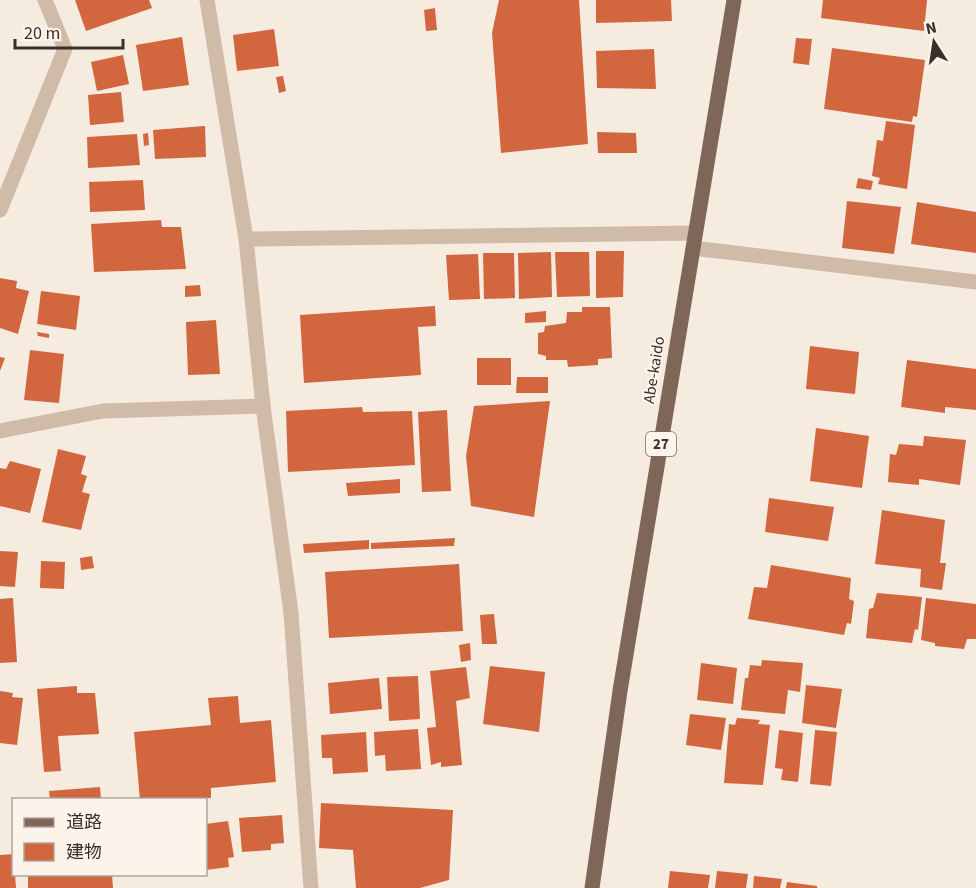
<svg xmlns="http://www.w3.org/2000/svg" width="976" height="888" viewBox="0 0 976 888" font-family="'Source Sans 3','Noto Sans JP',sans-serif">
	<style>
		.building { fill: #d2673f }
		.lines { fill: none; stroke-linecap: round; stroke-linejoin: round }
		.minor { stroke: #cfbba8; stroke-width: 15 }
		.major { stroke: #7e6658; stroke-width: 15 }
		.labels { text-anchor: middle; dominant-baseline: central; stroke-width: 4.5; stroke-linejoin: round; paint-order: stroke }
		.shield { fill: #fcf4eb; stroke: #756a63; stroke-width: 1.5 }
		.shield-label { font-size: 15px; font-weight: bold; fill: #3b2f29 }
		.street-label { font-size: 16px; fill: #3b2f29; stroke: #fcf4eb }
	</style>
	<rect width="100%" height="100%" fill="#f5ebde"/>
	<g class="building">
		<path d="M75,0h74l3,8 -66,23z"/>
		<path d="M499,0h80l9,144 -87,9 -9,-120z"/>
		<path d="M596,0h75l1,21 -76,2z"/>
		<path d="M823,0h104l-3,31 -103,-13z"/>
		<path d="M435,8l2,22 -11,1 -2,-21z"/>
		<path d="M274,29l5,37 -42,5 -4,-36z"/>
		<path d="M182,37l7,48 -46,6 -7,-46z"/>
		<path d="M796,38l16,1 -3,26 -16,-2z"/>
		<path d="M832,48l93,12 -8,57 -4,-1 -1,6 -88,-13z"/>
		<path d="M654,49l2,40 -59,-1 -1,-37z"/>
		<path d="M123,55l6,29 -32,7 -6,-29z"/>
		<path d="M283,76l3,15 -7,2 -3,-16z"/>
		<path d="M121,92l3,30 -34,3 -2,-30z"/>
		<path d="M886,121l29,4 -8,64 -29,-5 2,-6 -8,-2 5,-36 6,1z"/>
		<path d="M205,126l1,31 -51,2 -2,-29z"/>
		<path d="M597,132l39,1 1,20h-39z"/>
		<path d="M148,133l1,12 -5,1 -1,-12z"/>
		<path d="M137,134l3,31 -52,3 -1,-31z"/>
		<path d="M858,178l15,3 -2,9 -15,-2z"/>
		<path d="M143,180l2,30 -55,2 -1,-30z"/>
		<path d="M847,201l54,6 -7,47 -52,-6z"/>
		<path d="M917,202l59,10v41l-65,-9z"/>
		<path d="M161,220l1,7h19l5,42 -92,3 -3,-48z"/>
		<path d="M596,251h28l-1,46 -27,1z"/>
		<path d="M551,252l1,45 -33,2 -1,-46z"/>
		<path d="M555,252h34l1,44 -33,1z"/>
		<path d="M483,253h31l1,45 -31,1z"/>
		<path d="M478,254l2,45 -31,1 -3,-45z"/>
		<path d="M0,278l17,3 -1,7 13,3 -11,43 -18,-6z"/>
		<path d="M200,285l1,11 -16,1v-11z"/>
		<path d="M41,291l39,5 -4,34 -39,-6z"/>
		<path d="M435,306l1,20 -18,1 3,48 -117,8 -4,-68z"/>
		<path d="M582,307h28l2,51 -14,1v6l-30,2 -1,-7h-21v-4l-8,-2v-21l6,-1 1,-6 21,-3 1,-11h15z"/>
		<path d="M546,311v11l-21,1v-10z"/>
		<path d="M216,320l4,54 -32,1 -2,-53z"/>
		<path d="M37,332l12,2v4l-11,-2z"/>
		<path d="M810,346l49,6 -4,42 -49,-5z"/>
		<path d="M30,350l34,4 -5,49 -35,-3z"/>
		<path d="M0,357l5,1 -5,13z"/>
		<rect x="477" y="358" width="34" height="27"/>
		<path d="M907,360l69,9v41l-31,-3v6l-44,-6z"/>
		<path d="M517,377h31v16h-32z"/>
		<path d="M550,401l-16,116 -63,-11 -5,-50 8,-50z"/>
		<path d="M362,407l1,5 49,-1 3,54 -127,7 -2,-61z"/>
		<path d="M447,410l4,81 -29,1 -4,-80z"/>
		<path d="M816,428l53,8 -7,52 -52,-7z"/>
		<path d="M924,436l42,4 -6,45 -41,-6v6l-31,-3 2,-28 6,1 3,-11 24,2z"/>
		<path d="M58,449l28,7 -5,18 6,2 -5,16 8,2 -9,36 -39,-8z"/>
		<path d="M10,461l31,8 -11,44 -30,-7v-38l6,1z"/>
		<path d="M400,479v14l-52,3 -2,-13z"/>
		<path d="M769,498l65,9 -6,34 -63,-9z"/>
		<path d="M882,510l63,10 -5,43h6l-4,27 -22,-3 1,-18 -46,-5z"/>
		<path d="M455,538l-1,8 -83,3v-6z"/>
		<path d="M369,540v9l-65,4 -1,-9z"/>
		<path d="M0,551l18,1 -3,35 -15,-1z"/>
		<path d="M92,556l2,12 -13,2 -1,-12z"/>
		<path d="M41,561l24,1 -1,27 -24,-1z"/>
		<path d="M459,564l4,67 -134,7 -4,-66z"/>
		<path d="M771,565l80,13 -2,21 5,2 -3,23 -4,-1 -3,12 -96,-16 6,-32 13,1z"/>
		<path d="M877,593l45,4 -4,33 -3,-1 -3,14 -46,-5 3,-29 4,-1z"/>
		<path d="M13,598l4,64 -17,1v-64z"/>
		<path d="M926,598l50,6v35h-9l-3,10 -29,-3v-3l-14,-3z"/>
		<path d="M494,614l3,30h-15l-2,-29z"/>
		<path d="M470,643l1,17 -10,2 -2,-17z"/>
		<path d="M762,660l41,3 -3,29 -12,-2 -3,24 -44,-4 4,-32h3l2,-13 11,1z"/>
		<path d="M701,663l36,5 -4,36 -36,-4z"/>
		<path d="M490,666l55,6 -6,60 -56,-8z"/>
		<path d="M466,667l4,31 -14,3 6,64 -21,2v-5l-10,3 -4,-37 9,-1 -6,-56z"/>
		<path d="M418,676l2,43 -31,2 -2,-44z"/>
		<path d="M379,678l3,31 -52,5 -2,-31z"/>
		<path d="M806,685l36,4 -6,39 -34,-5z"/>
		<path d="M77,686v7h18l4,41 -41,2 3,35 -17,1 -7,-83z"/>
		<path d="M0,691l13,2 -1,4 11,1 -6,47 -17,-2z"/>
		<path d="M238,696l2,27 31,-3 5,62 -65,6v10l-71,2 -6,-68 77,-7 -3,-27z"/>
		<path d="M690,714l36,4 -5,32 -35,-5z"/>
		<path d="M737,718l23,2 -2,4 12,1 -7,60 -39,-2 5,-59 6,1z"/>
		<path d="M418,729l3,40 -35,2 -1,-16 -10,1 -1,-24z"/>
		<path d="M779,730l24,3 -5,49 -17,-2 2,-11 -8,-1z"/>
		<path d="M815,730l22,2 -6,54 -21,-2z"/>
		<path d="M366,732l2,40 -35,2 -1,-16h-10l-1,-23z"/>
		<path d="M100,787l1,13h-51l-1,-9z"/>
		<path d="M321,803l132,7 -4,70 -29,8h-64l-3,-38 -34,-2z"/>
		<path d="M282,815l2,28 -13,1v6l-29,2 -3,-34z"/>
		<path d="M228,821l6,36 -6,1 1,9 -23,3v-46z"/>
		<path d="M14,854v20h1l1,14h-16v-33z"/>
		<path d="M670,871l40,4 -2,13h-40z"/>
		<path d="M717,871l31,3 -2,14h-31z"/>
		<path d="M28,874h84l1,14h-85z"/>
		<path d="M754,876l28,3 -2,9h-27z"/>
		<path d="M787,882l30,4v2h-31z"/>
	</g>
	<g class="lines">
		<g class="minor">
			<path d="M207,0l39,239 17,167 28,207 20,275"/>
			<path d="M0,210l65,-161 -20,-49"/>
			<path d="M246,239l448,-6"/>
			<path d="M693,248l283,34"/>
			<path d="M0,431l103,-20 160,-5"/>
		</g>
		<path class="major" d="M592,888l28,-197 114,-691"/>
	</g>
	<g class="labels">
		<rect class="shield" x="646" y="432" width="30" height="24" rx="4.5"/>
		<g class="shield-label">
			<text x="661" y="444">27</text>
		</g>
		<g class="street-label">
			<text transform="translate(654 370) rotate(-81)">Abe-kaido</text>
		</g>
	</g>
	<rect x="12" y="798" width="195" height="78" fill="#fcf4eb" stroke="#afa59d" stroke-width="1.5"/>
	<rect x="24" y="818" width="30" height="9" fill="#7e6658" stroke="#afa59d" stroke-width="1.5"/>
	<text x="66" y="828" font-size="18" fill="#3b2f29">道路</text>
	<rect x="24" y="843" width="30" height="18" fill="#d2673f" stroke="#afa59d" stroke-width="1.5"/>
	<text x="66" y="858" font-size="18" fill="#3b2f29">建物</text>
	<g transform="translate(934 42) rotate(348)" stroke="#fcf4eb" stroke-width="4.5" paint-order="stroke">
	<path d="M0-4.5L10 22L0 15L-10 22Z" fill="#3b2f29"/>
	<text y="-9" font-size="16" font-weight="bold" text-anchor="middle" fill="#3b2f29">N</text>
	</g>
	<path d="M15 39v9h108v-9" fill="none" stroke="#3b2f29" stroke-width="3"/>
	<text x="24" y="39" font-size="18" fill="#3b2f29" stroke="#fcf4eb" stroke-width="4.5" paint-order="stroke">20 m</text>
</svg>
